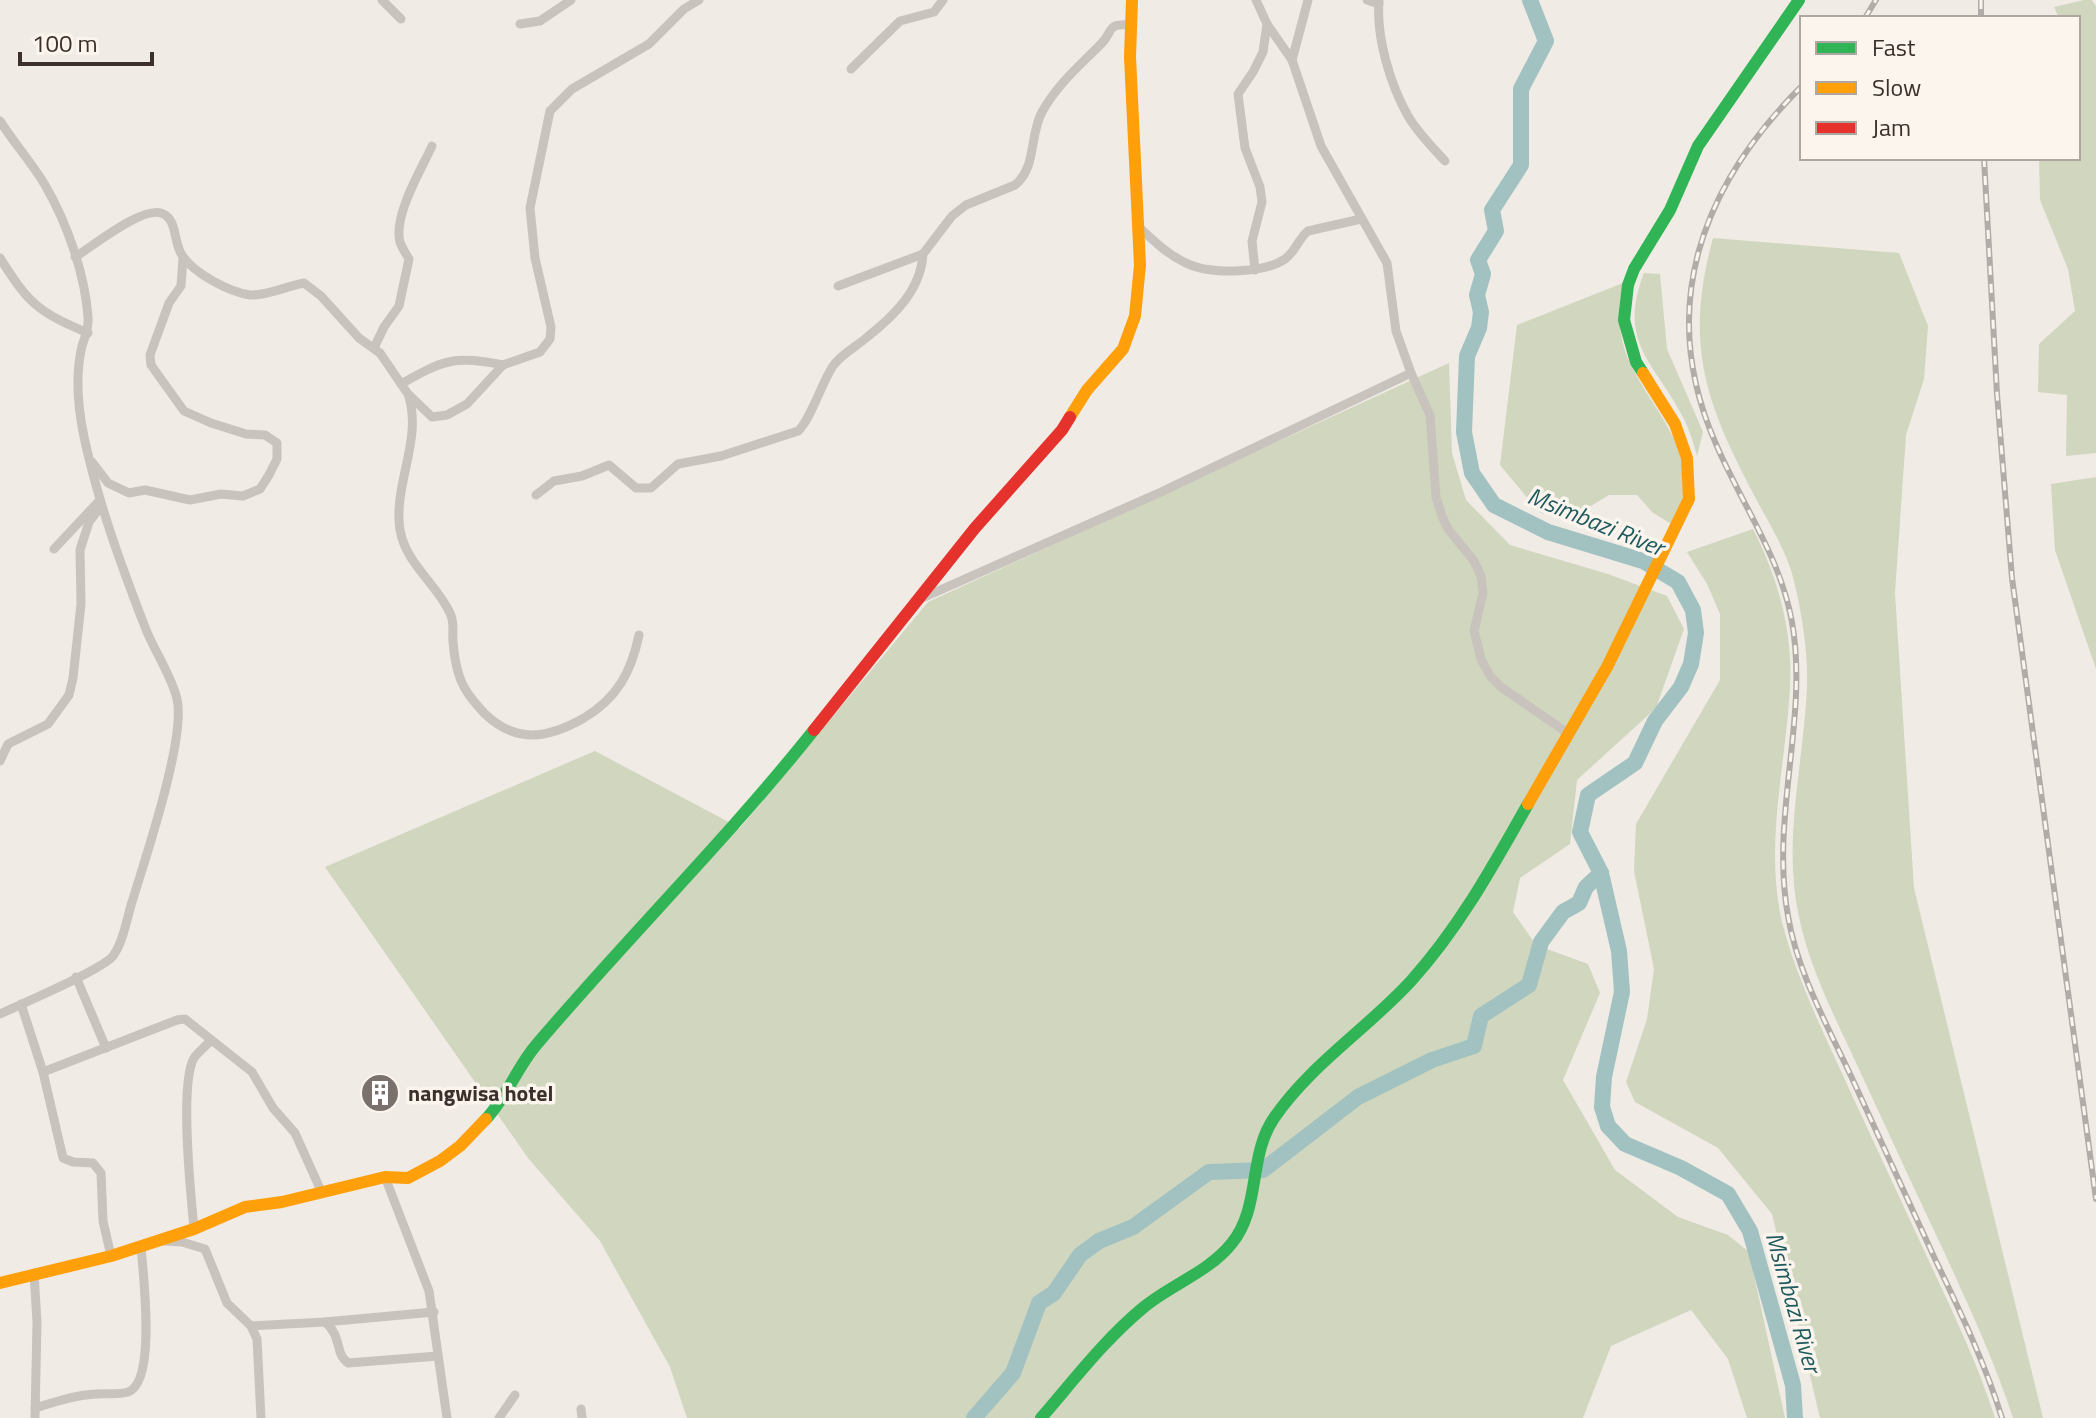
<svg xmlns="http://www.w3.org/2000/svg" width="2096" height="1418" viewBox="0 0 2096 1418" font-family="'Titillium Web',sans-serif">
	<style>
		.green { fill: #d1d6bf }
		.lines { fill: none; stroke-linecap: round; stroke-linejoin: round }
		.river { stroke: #a1c2c1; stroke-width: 16 }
		.street { stroke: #c9c3be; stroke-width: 9 }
		.fast { stroke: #30b455; stroke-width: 12 }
		.slow { stroke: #ff9f0a; stroke-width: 12 }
		.jam { stroke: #e5322d; stroke-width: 12 }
		.rail-casing { stroke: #b1aca8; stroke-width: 6 }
		.rail { stroke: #fbf5ee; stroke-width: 3; stroke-dasharray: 9; stroke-linecap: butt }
		.labels { text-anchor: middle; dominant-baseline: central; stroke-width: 7; stroke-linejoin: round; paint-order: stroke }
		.poi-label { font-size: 22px; font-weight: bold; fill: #3b302b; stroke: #fbf5ee; text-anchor: start }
		.water-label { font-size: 24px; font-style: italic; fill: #1f5a5e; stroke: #fbf5ee }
	</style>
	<rect width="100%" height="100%" fill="#f0ebe5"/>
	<g class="green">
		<path d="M2084,0h8l4,6v447l-30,3 1,-61 -29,-3 1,-48 36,-33 -7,-42 -28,-69 -1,-42h39v-140h-19l-5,-11z"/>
		<path d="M1713,238l186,15 29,73 -4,53 -18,56 -11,158 19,295 129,530h-30c-18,-56 -43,-109 -67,-162 -28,-59 -55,-118 -82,-176 -24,-53 -53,-106 -65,-163 -17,-77 5,-154 8,-231 1,-36 -5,-71 -13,-105 -7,-30 -26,-59 -40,-86 -49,-93 -70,-151 -41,-257z"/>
		<path d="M1644,273l16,1 7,75 36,83 -6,24c-3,-12 -7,-24 -12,-35 -27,-56 -69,-76 -41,-148z"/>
		<path d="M1623,283c-6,29 -5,57 9,84 21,43 59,77 51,129 -1,10 -7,20 -10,29l-21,-13 -15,-17h-28l-23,14 -32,8 -15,-5 -39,-47 17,-140z"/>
		<path d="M1449,363l3,90 14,47 44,45 98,29 59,22 17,33 -28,79 -79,72 -7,64 -50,34 -7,34 23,33 52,19 12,29 -37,87 52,90 63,47 50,18 21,17 36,166h-38l-19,-59 -37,-49 -80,36 -28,72h-896l-17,-51 -70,-126 -72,-83 -203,-291 270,-116 145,77 188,-226z"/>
		<path d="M2096,477v192l-41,-119 -4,-66z"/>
		<path d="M1753,529c25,49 40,102 37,158 -4,77 -26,158 -8,235 14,55 40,107 63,158 28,60 56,121 84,181 24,52 49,103 66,157h-175l-48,-204 -54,-66 -83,-46 -9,-20 21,-63 7,-50 -20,-98 2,-47 84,-144v-66l-13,-30 -20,-32z"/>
	</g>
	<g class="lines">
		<g class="river">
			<path d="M1530,0l16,41 -25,48v76l-29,45 4,21 -18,29 5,14 -6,21 4,17 -2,16 -12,28 -3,76 8,41 22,32 54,27 95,29 35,21 15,28 3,23 -5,31 -10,23 -26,34 -20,42 -47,32 -8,37 21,41 18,78 3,41 -18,85 -2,30 6,19 17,18 56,24 47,26 22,37 43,154 2,33"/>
			<path d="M974,1418l39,-45 26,-70 15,-10 26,-38 19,-14 34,-14 76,-55 54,-2 95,-73 74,-37 42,-14 7,-30 48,-31 12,-43 22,-30 16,-9 7,-16 15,-14"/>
		</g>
		<g class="street">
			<path d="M382,0l19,19"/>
			<path d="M1256,0l11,24 25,36 29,86 66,117 9,68 15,42 19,42 6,82 6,19 6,13 26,32 7,15 2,17 -9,38 7,28 9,17 11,11 68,47"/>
			<path d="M1367,0l12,4"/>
			<path d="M1379,0c-3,37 11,84 29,116 10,17 24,31 37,45"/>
			<path d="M520,24l20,-3 31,-21"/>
			<path d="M1292,60l16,-60"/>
			<path d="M851,69l49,-48 34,-9 9,-12"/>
			<path d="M0,121c14,22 32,42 45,64 22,38 40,89 43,132 1,12 -3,19 -6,29 -7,29 -4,62 2,91 14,65 37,128 61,190 9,24 26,47 32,72 9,39 -31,157 -44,200 -6,17 -9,42 -20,57 -11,14 -92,48 -113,58"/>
			<path d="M1140,228c13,12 27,26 44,34 24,13 79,12 101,-3 11,-8 13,-20 23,-28l53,-12"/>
			<path d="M75,257c18,-11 66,-50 86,-44 17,5 12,30 21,42 11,18 47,37 68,40 17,1 37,-9 54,-12l17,13 38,42 21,15 28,41 24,23 15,-2 20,-11 36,-39 37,-13 10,-13 1,-12 -16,-69 -5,-50 20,-97 22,-22 77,-45 35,-35 15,-9"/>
			<path d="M0,258c29,46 38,54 88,75"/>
			<path d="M1255,270l-3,-29 10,-39 -2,-15 -15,-39 -7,-54 15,-22 10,-20 4,-28"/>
			<path d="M838,286l85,-32 29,-38 14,-11 49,-20c22,-18 14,-49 27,-73 15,-27 36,-45 57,-66 16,-14 5,-23 32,-21"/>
			<path d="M374,348l10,-21 15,-21 10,-47c-3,-5 -7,-11 -9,-17 -7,-26 21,-72 32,-96"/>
			<path d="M401,384c42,-24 54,-29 102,-19"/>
			<path d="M409,397c13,45 -16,88 -9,133 6,34 36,53 50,83 5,10 2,19 3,29 1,12 3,25 7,36 5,14 15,25 24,35 32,31 63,26 100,5 33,-20 47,-45 55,-83"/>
			<path d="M92,462l16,21 21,10 16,-3 45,10 31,-6 22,2 17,-7 9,-14 8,-16v-16l-12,-8 -19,-1 -35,-11 -27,-12 -33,-46 -1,-10 19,-52 12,-17 2,-28"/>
			<path d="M536,495l18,-14 28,-5 27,-11 27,23h15l27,-24 43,-8 77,-25c12,-10 24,-49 35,-65 8,-12 23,-19 33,-28 28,-22 55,-48 57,-84"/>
			<path d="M54,549l46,-49"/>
			<path d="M920,599l241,-107 250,-119"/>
			<path d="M0,761l8,-17 40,-20 21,-29 4,-17 8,-74 -1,-54 9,-28 12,-16"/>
			<path d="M76,977l30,71"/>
			<path d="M21,1004l22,68 20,86 10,4 20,1 8,10 2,48 8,35"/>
			<path d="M43,1072l134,-52 8,-1 67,53 21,36 22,25 27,60"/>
			<path d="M385,1177l44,114 18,127"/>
			<path d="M194,1229c-3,-33 -15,-145 0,-171 4,-6 12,-12 17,-18"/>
			<path d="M164,1241l18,1 23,7 22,54 24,23 6,13 4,79"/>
			<path d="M34,1273l3,49 -2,96"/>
			<path d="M325,1322c18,15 9,31 23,41l90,-7"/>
			<path d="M251,1326l74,-4 109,-10"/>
			<path d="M35,1408c20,-6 40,-13 61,-14 10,-1 22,1 32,-2 29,-10 15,-119 13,-145"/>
			<path d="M581,1409l1,9"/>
			<path d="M499,1418l16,-23"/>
		</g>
		<g class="fast">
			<path d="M1643,373l-7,-11 -12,-42 4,-35 6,-16 36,-59 28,-64 101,-146"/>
			<path d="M486,1119c21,-22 31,-52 51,-75 90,-106 190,-205 277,-314"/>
			<path d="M1041,1418c33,-38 64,-79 103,-111 28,-23 65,-35 88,-64 29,-36 16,-87 42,-125 36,-53 94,-90 137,-137 48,-53 82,-115 117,-177"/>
		</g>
		<g class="slow">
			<path d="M1070,417l17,-27 36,-41 12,-33 5,-51 -10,-208 2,-57"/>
			<path d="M1528,804l79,-137 82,-168 -2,-41 -12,-34 -32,-51"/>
			<path d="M0,1283l111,-27 83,-27 51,-22 37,-5 103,-25 23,1 32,-17 20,-15 26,-27"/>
		</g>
		<path class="jam" d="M814,730l161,-202 87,-98 8,-13"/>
		<g class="rail-casing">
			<g id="rail">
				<path d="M1981,0v18"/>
				<path d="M1865,18l11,-18"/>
				<path d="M1802,86c-101,100 -146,222 -86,358 26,61 64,112 76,178 17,96 -22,194 -4,294 9,55 39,109 63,160 28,61 56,122 84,183 25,52 50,104 67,159"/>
				<path d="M1984,158l13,236 15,184 84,621"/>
			</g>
		</g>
		<use href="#rail" class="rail"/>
	</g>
	<defs>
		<g id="building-disc" transform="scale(2)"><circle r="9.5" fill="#7a716c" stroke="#fbf5ee"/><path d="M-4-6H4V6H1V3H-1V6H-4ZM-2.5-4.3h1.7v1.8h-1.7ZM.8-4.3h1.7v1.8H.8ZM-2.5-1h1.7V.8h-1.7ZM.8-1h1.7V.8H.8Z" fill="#fff"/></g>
	</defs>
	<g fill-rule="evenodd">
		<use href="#building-disc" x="380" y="1093"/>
	</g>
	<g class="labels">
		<g class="poi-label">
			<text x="408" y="1093">nangwisa hotel</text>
		</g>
		<g class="water-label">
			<text transform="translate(1596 521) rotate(22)">Msimbazi River</text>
			<text transform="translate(1794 1302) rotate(74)">Msimbazi River</text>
		</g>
	</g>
	<rect x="1800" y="16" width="280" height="144" fill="#fbf5ee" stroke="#aea6a0" stroke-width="2"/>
	<rect x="1816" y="42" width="40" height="12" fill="#30b455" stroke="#aea6a0" stroke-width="2"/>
	<text x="1872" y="56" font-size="24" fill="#3b302b">Fast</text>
	<rect x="1816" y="82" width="40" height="12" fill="#ff9f0a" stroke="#aea6a0" stroke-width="2"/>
	<text x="1872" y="96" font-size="24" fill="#3b302b">Slow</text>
	<rect x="1816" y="122" width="40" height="12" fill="#e5322d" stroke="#aea6a0" stroke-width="2"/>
	<text x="1872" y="136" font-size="24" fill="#3b302b">Jam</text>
	<path d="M20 52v12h132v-12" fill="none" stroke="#3b302b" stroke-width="4"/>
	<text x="32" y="52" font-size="24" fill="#3b302b" stroke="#fbf5ee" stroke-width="6" paint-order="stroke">100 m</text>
</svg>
